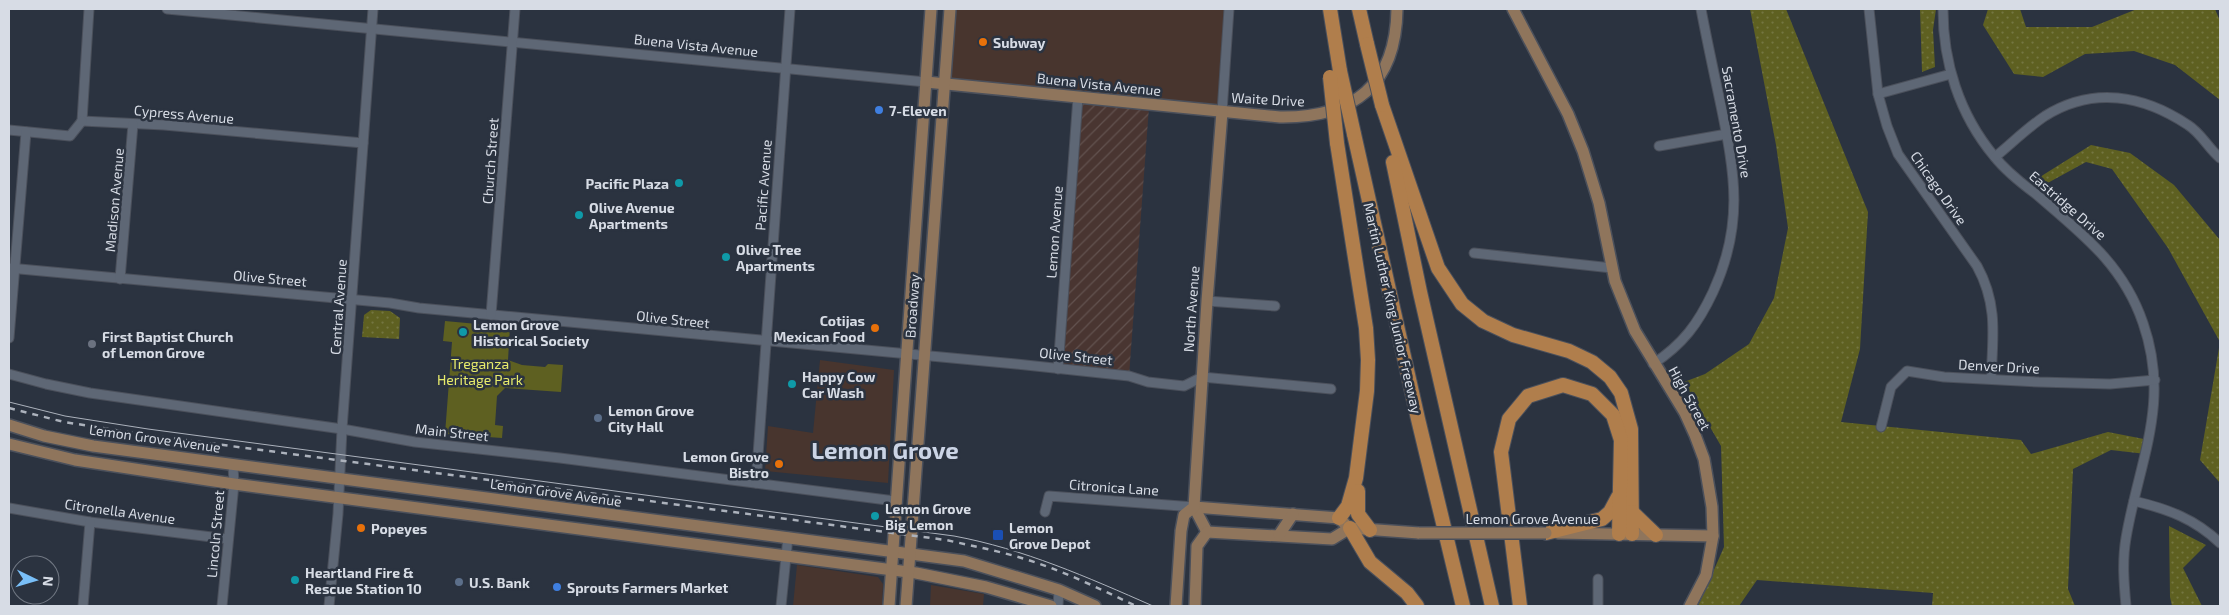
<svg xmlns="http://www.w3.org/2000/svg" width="2229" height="615" viewBox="0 0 2229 615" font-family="'Exo 2',sans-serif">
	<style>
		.commercial { fill: #48352e }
		.industrial { fill: url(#industrial-furrows) }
		.grass { fill: url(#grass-dots) }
		.park { fill: #5e6021 }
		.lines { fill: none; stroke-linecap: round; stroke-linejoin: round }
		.minor-casing { stroke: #4b505b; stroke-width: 11 }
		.major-casing { stroke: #4b505b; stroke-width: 14 }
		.highway-casing { stroke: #4b505b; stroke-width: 16 }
		.minor { stroke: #5e6775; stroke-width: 9 }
		.major { stroke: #8f755c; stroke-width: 11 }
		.highway { stroke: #b07e4c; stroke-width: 14 }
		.tram { stroke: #acb2bc; stroke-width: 1 }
		.rail { stroke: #acb2bc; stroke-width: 2.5; stroke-dasharray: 6 6; stroke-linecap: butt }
		.major-bridge-casing { stroke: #4b505b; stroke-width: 14; stroke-linecap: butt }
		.highway-bridge-casing { stroke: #4b505b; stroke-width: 16; stroke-linecap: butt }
		.major-bridge { stroke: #8f755c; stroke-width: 11 }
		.highway-bridge { stroke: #b07e4c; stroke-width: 14 }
		.food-dot { fill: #e8710a; stroke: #2b3340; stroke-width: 2 }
		.shop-dot { fill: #3f7fe0; stroke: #2b3340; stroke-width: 2 }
		.culture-dot { fill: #0f9aa8; stroke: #2b3340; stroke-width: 2 }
		.worship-dot { fill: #6b7280; stroke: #2b3340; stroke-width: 2 }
		.service-dot { fill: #5c6f8a; stroke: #2b3340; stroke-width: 2 }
		.transit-dot { fill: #1a4fb4; stroke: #2b3340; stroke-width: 2 }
		.labels { text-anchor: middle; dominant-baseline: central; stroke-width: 5; stroke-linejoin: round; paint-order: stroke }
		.poi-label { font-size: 14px; font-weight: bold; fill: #d7dce5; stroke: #2b3340; text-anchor: start }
		.street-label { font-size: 14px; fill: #d7dce5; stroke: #2b3340 }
		.park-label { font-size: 14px; fill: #e7eb6b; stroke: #2b3340 }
		.town-label { font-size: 24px; font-weight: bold; fill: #cbd4e5; stroke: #2b3340 }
	</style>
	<defs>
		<pattern id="industrial-furrows" width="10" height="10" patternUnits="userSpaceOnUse" patternTransform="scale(1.25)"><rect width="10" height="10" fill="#493531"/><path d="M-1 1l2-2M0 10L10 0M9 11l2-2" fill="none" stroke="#62524f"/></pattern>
		<pattern id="grass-dots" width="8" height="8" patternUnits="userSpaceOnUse" patternTransform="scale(1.25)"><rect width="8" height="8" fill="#5e6021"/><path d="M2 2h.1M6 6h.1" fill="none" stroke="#747641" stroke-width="1.8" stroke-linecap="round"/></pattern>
	</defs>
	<rect width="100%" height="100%" fill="#2b3340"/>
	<g class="commercial">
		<path d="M952,9h275l-8,101 -272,-27z"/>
		<path d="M820,360l74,10 -6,113 -123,-12 3,-45 45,7z"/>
		<path d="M797,565l81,12 5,7 -1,22h-89z"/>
		<path d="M931,585l53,9 -1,12h-53z"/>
	</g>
	<path class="industrial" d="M1079,101l70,6 -20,269 -71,-7z"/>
	<g class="grass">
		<path d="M1750,9h36l82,203 -8,137 -19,73 180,18 10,14 77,-22 41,8 -3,14 -35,-4 -38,19 -5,120 7,17h-143l1,-13 -176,-13 -18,26h-41l26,-59 -3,-101 -37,-64 21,-8 44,-30 25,-46 14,-70 -12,-83z"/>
		<path d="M1920,9h16l-3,21 2,37 -13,5z"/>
		<path d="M1988,9h32l6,18h66l45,-18h78l5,12v79l-45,-35 -41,-14 -49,3 -42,23 -29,-3 -31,-49z"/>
		<path d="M2091,145l39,8 44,32 46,55v243l-20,-23 20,-118 -52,-94 -56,-79 -26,-7 -42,23 -9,-5z"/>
		<path d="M371,310l19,1 10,7 -1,21 -37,-2 2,-22z"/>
		<path d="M2169,526l37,19 -23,23 19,38h-30l-2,-9z"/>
	</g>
	<path class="park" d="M445,321l65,6 -2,33 14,5 23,2 3,-3 15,1 -2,27 -56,-4 -8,8 -2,29 8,1 -1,12 -57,-4 7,-92 -9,-1z"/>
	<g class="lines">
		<g class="minor-casing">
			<g id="minor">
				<path d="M167,9l759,73"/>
				<path d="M1869,9l9,85 9,32 11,28 79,112c21,38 16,71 14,112"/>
				<path d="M1943,9c0,53 16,105 51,147 11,14 27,27 42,38 45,39 87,70 107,129 28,80 -4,138 -17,215 -4,23 -2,46 0,68"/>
				<path d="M1878,94l73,-20"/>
				<path d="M1222,112l7,-103"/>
				<path d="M82,121l82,4 199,18"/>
				<path d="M82,121l7,-112"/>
				<path d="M9,130l61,6 12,-15"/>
				<path d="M1659,146l68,-12"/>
				<path d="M1995,157c16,-13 32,-29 50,-41 48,-30 98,-21 143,9 13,8 20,23 32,33"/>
				<path d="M1474,253l138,15"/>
				<path d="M9,268l381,35 29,5 597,56 113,12 19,6 36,4 18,-9 129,12"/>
				<path d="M120,279l13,-155"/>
				<path d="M1207,301l68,5"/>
				<path d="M491,315l24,-306"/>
				<path d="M9,338l17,-206"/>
				<path d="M1653,364c30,-20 45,-40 60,-72 31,-67 22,-118 8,-186 -7,-33 -14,-65 -20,-97"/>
				<path d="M1058,369l20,-272"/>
				<path d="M9,374l37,10 44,9 252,36 73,13 145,16 335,43"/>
				<path d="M1881,427l10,-40 16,-16 37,6 95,5 71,2 45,-4"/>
				<path d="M756,483l34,-474"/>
				<path d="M2134,501c34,8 61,18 86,42"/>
				<path d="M9,508l81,14 138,17"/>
				<path d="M1045,512l4,-16 145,11"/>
				<path d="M83,606l7,-84"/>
				<path d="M222,606l12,-122 -1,-19"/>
				<path d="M329,606l9,-92 4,-85 31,-420"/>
				<path d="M781,606l7,-69"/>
				<path d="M1058,606l1,-16"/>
				<path d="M1598,606v-27"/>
			</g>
		</g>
		<g class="major-casing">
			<g id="major">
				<path d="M1513,9l55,105 15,37 16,52 16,78 20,50 50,82 10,22 9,24 8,48 1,29 -7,39 -16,31"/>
				<path d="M926,82l354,35c74,1 116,-32 117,-108"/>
				<path d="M9,425l35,11 49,10 871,115 95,29 36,16"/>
				<path d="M9,444l66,16 159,24 682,89 70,14 65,19"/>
				<path d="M1194,507l145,11 6,6"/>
				<path d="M1194,507l13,25"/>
				<path d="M1207,532l125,7 18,-11 69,5"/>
				<path d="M1558,533l155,3"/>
				<path d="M1279,535l14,-21"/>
				<path d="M889,606l42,-597"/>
				<path d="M906,606l44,-597"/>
				<path d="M1176,606l5,-75 3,-16 10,-8 13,-206 15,-189"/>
				<path d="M1195,606l2,-60 10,-14"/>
			</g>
		</g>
		<g class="highway-casing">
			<g id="highway">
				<path d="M1330,9l10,62"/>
				<path d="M1359,9l8,35"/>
				<path d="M1382,105l56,163 24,36 21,17 30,14 56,16 23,11 18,15 11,16 10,36 1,105"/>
				<path d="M1354,134l64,285 45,187"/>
				<path d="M1337,143l29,185 2,32 -1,31 -11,87 -8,28 -9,12"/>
				<path d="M1393,162l27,130 72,314"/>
				<path d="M1358,491v23l12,16"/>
				<path d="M1632,512l24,23"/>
				<path d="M1350,528l20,34 37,31 10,13"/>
				<path d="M1546,533l56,-14 8,-7 8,-15"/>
				<path d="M1520,606l-19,-154 8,-33 19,-23 35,-11 29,9 21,21 8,25 -2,94"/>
			</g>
		</g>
		<use href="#minor" class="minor"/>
		<use href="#major" class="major"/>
		<use href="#highway" class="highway"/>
		<path class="tram" d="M9,402l56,14 83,13 806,107c70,13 133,41 199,70"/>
		<path class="rail" d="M9,408l55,14 83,13 799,105c27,6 53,11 79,19 39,12 75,30 111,47"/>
		<g class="major-bridge-casing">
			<path id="major-bridge" d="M1419,533h127"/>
		</g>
		<g class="highway-bridge-casing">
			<g id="highway-bridge">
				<path d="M1367,44l15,61"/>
				<path d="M1340,71l14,63"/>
				<path d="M1330,77l7,66"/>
			</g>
		</g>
		<use href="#major-bridge" class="major-bridge"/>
		<use href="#highway-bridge" class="highway-bridge"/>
	</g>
	<g class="food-dot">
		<circle cx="983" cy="42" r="5"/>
		<circle cx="875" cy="328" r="5"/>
		<circle cx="779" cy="464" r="5"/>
		<circle cx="361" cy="528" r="5"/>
	</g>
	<g class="shop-dot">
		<circle cx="879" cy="110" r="5"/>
		<circle cx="557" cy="587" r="5"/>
	</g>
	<g class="culture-dot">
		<circle cx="679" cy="183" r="5"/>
		<circle cx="579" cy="215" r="5"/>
		<circle cx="726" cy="257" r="5"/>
		<circle cx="463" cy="332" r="5"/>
		<circle cx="792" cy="384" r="5"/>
		<circle cx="875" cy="516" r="5"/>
		<circle cx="295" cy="580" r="5"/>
	</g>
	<circle class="worship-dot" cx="92" cy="344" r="5"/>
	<g class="service-dot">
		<circle cx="598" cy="418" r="5"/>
		<circle cx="459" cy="582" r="5"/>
	</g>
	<rect class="transit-dot" x="992" y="529" width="12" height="12" rx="2.5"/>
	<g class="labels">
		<g class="poi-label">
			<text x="993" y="42">Subway</text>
			<text x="889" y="110">7-Eleven</text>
			<text x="669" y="183" text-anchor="end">Pacific Plaza</text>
			<text x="589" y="207">Olive Avenue<tspan x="589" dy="16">Apartments</tspan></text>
			<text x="736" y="249">Olive Tree<tspan x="736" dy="16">Apartments</tspan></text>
			<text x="865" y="320" text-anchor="end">Cotijas<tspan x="865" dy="16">Mexican Food</tspan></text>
			<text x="473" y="324">Lemon Grove<tspan x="473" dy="16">Historical Society</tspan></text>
			<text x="102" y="336">First Baptist Church<tspan x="102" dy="16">of Lemon Grove</tspan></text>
			<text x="802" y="376">Happy Cow<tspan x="802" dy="16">Car Wash</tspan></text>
			<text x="608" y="410">Lemon Grove<tspan x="608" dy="16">City Hall</tspan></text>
			<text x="769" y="456" text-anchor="end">Lemon Grove<tspan x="769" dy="16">Bistro</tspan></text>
			<text x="885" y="508">Lemon Grove<tspan x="885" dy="16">Big Lemon</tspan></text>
			<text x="1009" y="527">Lemon<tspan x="1009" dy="16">Grove Depot</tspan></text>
			<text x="371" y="528">Popeyes</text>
			<text x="305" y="572">Heartland Fire &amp;<tspan x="305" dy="16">Rescue Station 10</tspan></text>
			<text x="469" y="582">U.S. Bank</text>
			<text x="567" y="587">Sprouts Farmers Market</text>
		</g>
		<g class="street-label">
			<text transform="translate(696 45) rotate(6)">Buena Vista Avenue</text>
			<text transform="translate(1099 84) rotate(6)">Buena Vista Avenue</text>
			<text transform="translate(1268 99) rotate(3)">Waite Drive</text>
			<text transform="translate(184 114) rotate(5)">Cypress Avenue</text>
			<text transform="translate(1737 122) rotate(80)">Sacramento Drive</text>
			<text transform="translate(490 161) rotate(-86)">Church Street</text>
			<text transform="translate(763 185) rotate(-86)">Pacific Avenue</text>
			<text transform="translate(1939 188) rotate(55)">Chicago Drive</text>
			<text transform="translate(114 200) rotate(-85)">Madison Avenue</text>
			<text transform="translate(2068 205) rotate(41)">Eastridge Drive</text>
			<text transform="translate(1054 232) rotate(-86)">Lemon Avenue</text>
			<text transform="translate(270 278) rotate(5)">Olive Street</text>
			<text transform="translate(912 306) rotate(-86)">Broadway</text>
			<text transform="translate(338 307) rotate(-86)">Central Avenue</text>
			<text transform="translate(1393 308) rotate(77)">Martin Luther King Junior Freeway</text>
			<text transform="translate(1191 309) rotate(-86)">North Avenue</text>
			<text transform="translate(673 319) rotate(6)">Olive Street</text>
			<text transform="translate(1076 356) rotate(6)">Olive Street</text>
			<text transform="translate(1999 366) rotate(3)">Denver Drive</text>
			<text transform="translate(1690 398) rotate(61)">High Street</text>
			<text transform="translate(452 432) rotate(6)">Main Street</text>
			<text transform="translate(155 438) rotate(8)">Lemon Grove Avenue</text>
			<text transform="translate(1114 487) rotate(4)">Citronica Lane</text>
			<text transform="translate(556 492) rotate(8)">Lemon Grove Avenue</text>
			<text transform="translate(120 511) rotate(8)">Citronella Avenue</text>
			<text x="1532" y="518">Lemon Grove Avenue</text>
			<text transform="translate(215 534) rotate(-85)">Lincoln Street</text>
		</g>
		<g class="park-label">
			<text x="480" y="363">Treganza<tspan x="480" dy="16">Heritage Park</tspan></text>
		</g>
		<g class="town-label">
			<text x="885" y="449">Lemon Grove</text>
		</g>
	</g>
	<rect width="2229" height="615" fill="none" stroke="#d7dce5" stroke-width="20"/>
	<g transform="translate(35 580) rotate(95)"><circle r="24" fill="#2b3340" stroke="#707782"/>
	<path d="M0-4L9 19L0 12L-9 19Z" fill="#79bff8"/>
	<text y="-8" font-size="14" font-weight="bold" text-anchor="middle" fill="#d7dce5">N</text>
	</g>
</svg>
